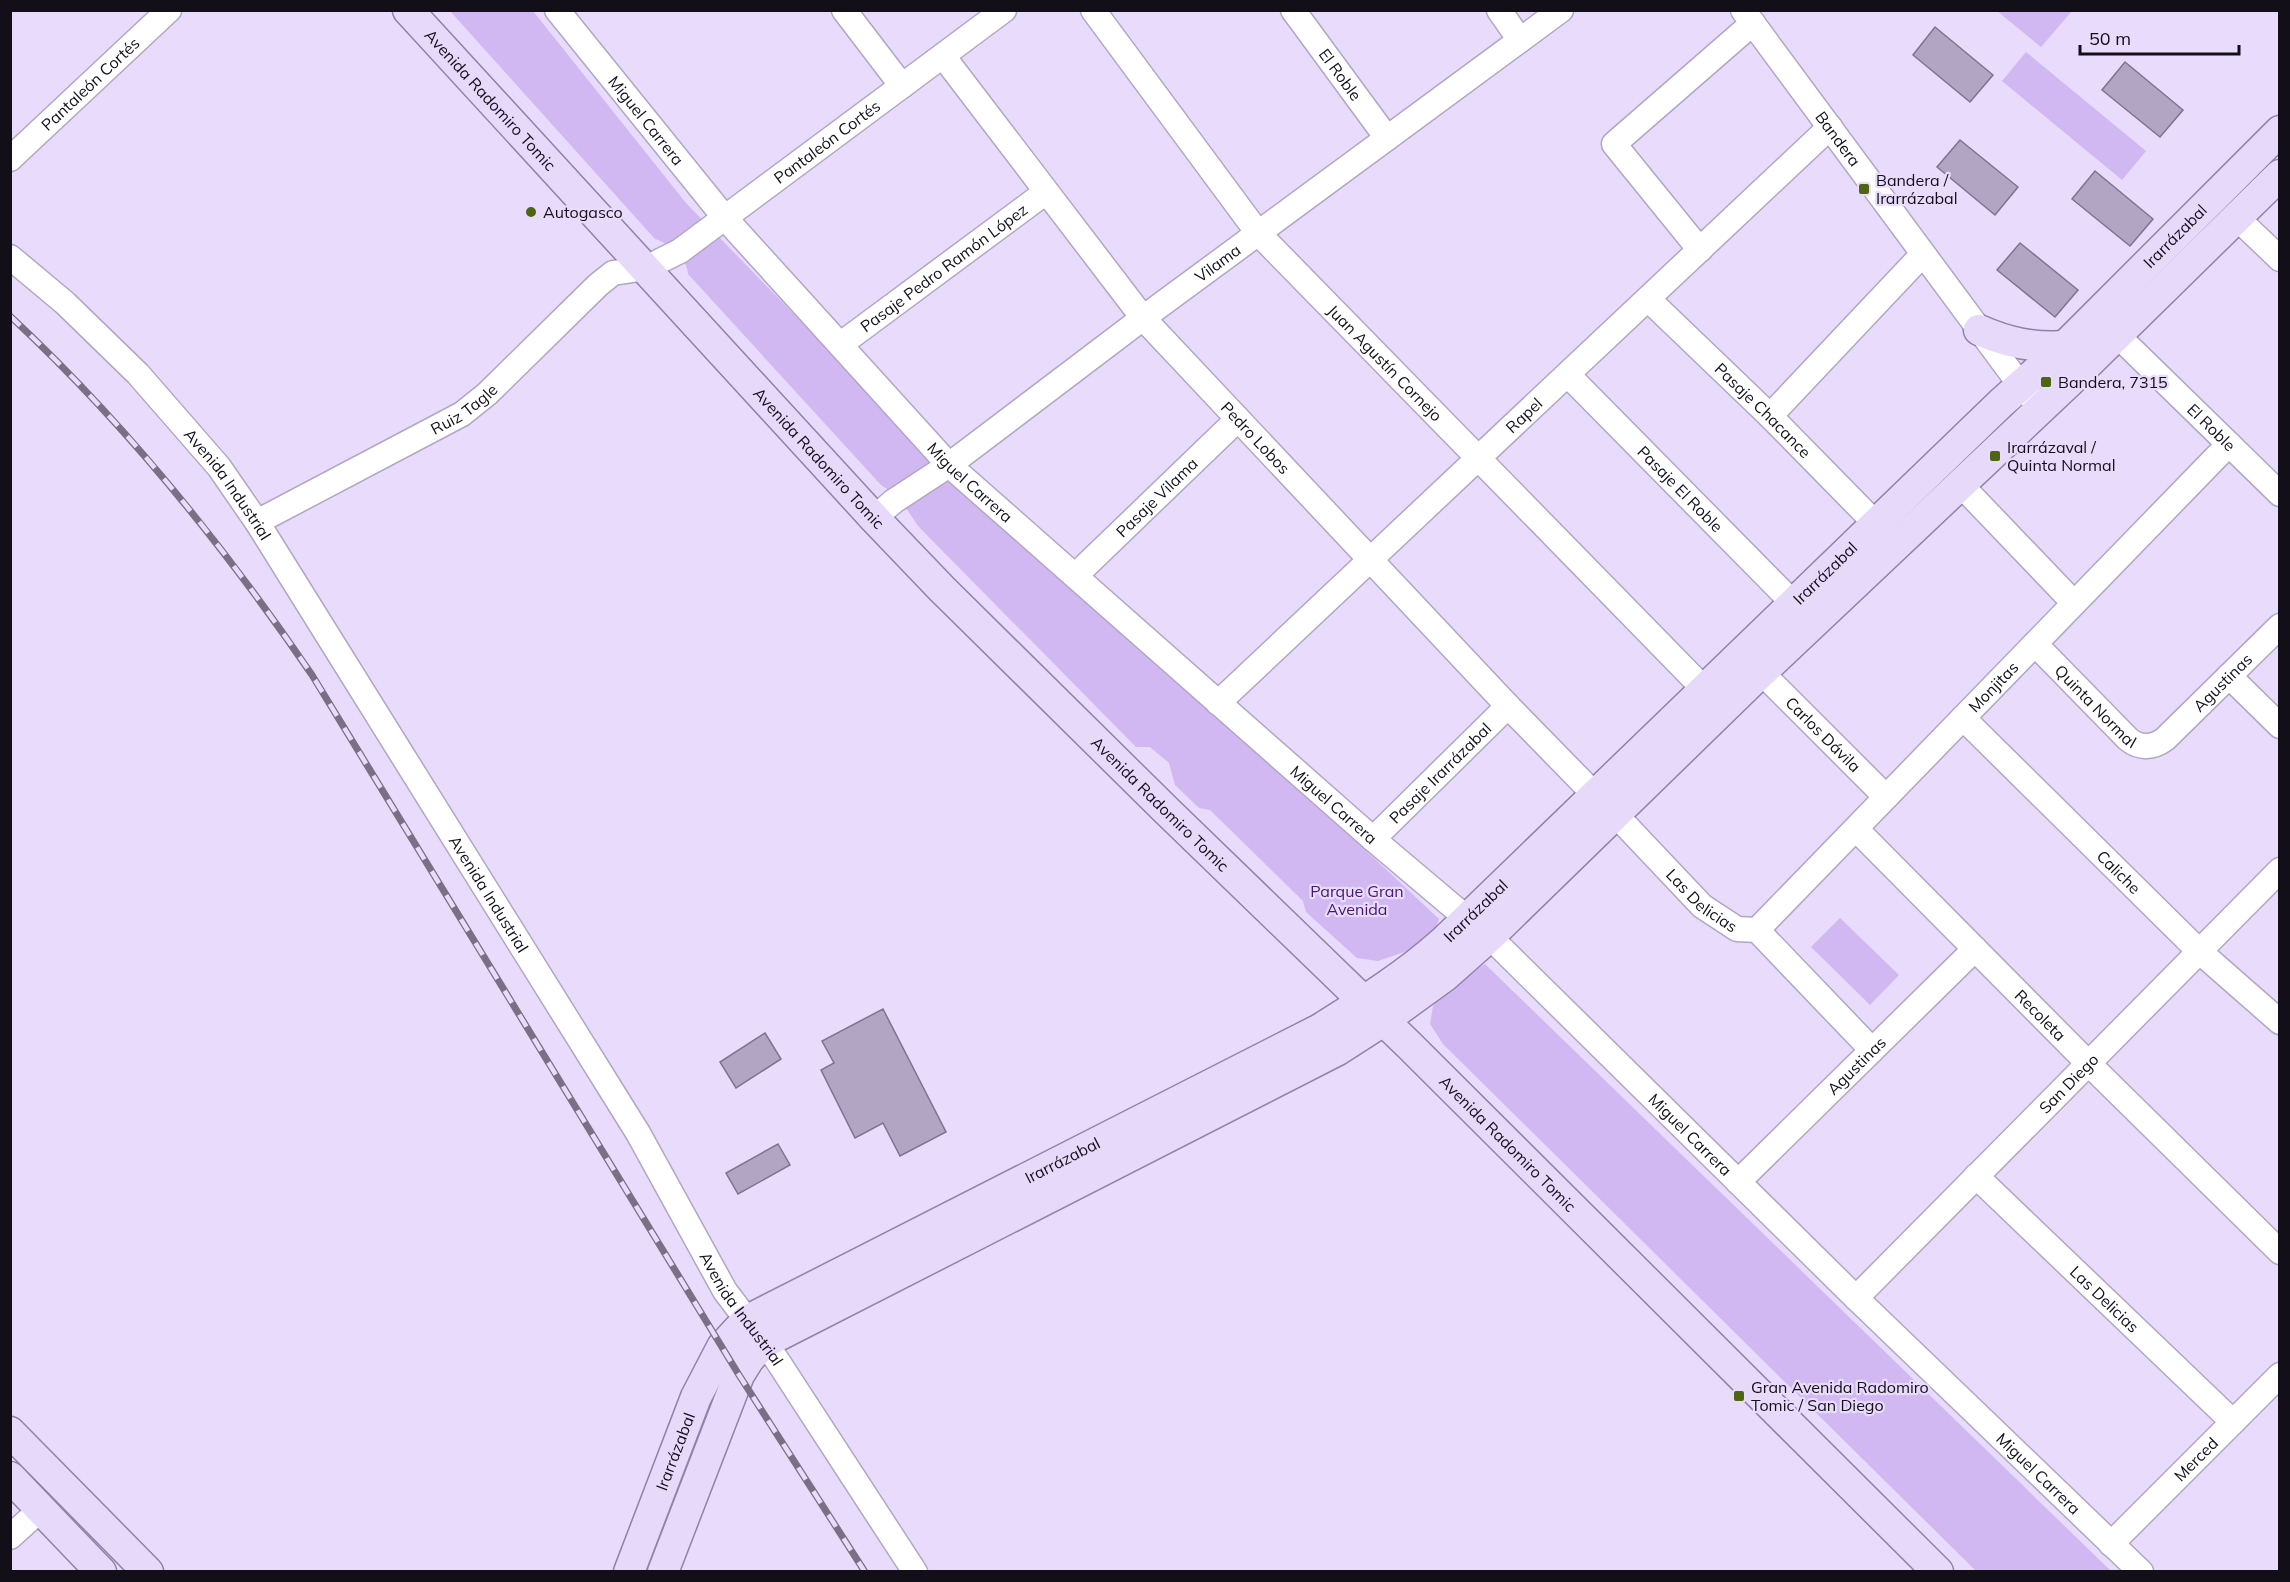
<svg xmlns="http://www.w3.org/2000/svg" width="2290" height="1582" viewBox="0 0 2290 1582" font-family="Mulish,sans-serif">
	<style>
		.green { fill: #d2b8f3 }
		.building { fill: #b1a5c3; stroke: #7f738f; stroke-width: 1.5 }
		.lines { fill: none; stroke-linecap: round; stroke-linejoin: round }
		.minor-casing { stroke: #b2a6c4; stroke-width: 27 }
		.major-casing { stroke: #9281a8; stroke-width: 33 }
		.minor { stroke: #fff; stroke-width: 24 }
		.major { stroke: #e6d9f9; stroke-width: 30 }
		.rail-casing { stroke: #797085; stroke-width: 7 }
		.rail { stroke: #e8dbfb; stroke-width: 4.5; stroke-dasharray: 14; stroke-linecap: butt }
		.poi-dot { fill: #4e6513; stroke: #e8dbfb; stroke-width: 2 }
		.labels { text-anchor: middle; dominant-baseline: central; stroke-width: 4.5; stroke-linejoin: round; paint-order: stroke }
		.street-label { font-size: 16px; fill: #130f19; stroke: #e8dbfb }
		.poi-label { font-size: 16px; fill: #130f19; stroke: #e8dbfb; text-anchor: start }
		.park-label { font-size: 16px; fill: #46176e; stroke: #e8dbfb }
	</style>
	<rect width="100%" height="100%" fill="#e8dbfb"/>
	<g class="green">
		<path d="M450,11h83l153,192 259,267 269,238 225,211 -5,14 -24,17 -32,11 -21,-3 -51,-46 -3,-11 -93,-91 -11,-2 -24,-23 -6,-22 -19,-16h-14l-218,-221 -20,-30 -17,-11 -193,-211c-1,-16 -19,-31 -33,-35z"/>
		<path d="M1997,11h75l-31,36z"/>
		<path d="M2026,52l120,99 -24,29 -120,-99z"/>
		<path d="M1840,918l59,57 -29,30 -59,-58z"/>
		<path d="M1485,964l626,607h-135l-533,-527 -13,-20 3,-18 12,-15z"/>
	</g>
	<g class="building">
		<path d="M1935,27l58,48 -23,27 -57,-47z"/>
		<path d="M2125,62l58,48 -23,27 -58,-47z"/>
		<path d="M1960,140l58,47 -23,28 -58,-48z"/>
		<path d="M2095,171l58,48 -23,27 -58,-47z"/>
		<path d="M2020,243l58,47 -23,27 -58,-47z"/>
		<path d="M883,1009l63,123 -46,24 -17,-33 -28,15 -34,-68 13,-7 -12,-22z"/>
		<path d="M765,1033l16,26 -45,29 -16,-26z"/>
		<path d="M778,1144l12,21 -52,29 -12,-21z"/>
	</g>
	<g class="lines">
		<g class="minor-casing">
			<g id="minor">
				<path id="s1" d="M557,10l168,208 224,247 424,374 123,104 360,355 285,274"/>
				<path d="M844,10l58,76"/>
				<path id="s2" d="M1093,10l165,223 447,457"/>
				<path id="s3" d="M1293,10l94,128"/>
				<path d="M1499,10l21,30"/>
				<path id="s4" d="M1743,10l278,376 11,12"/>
				<path id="s5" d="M943,56l200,262 365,388 87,89"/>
				<path id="s6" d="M10,159l159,-149"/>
				<path d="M2237,218l43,41"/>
				<path d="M1700,250l-86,-106 139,-121"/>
				<path id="s7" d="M10,257l55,46 73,71 81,93 38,55 381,611 87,158 50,66 140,215"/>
				<path id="s8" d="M1648,299l122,117 106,108"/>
				<path id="s9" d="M2117,335l163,159"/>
				<path id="s10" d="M841,344l205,-152"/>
				<path id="s11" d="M1568,375l226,229"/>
				<path d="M1770,416l153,-162"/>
				<path d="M1961,485l113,118"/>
				<path id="s12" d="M874,518l20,-17 55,-36 194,-147 418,-308"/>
				<path id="s13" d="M257,522l205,-108 25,-20 111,-109 15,-12 33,-5 34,-17 324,-241"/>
				<path id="s14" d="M1076,575l162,-156"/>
				<path id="s15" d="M2035,644l93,95c12,10 25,9 37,0l115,-113"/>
				<path id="s16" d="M1761,672l125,125"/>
				<path d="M2229,676l51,50"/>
				<path id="s17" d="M1218,703l612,-576"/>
				<path id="s18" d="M1963,718l236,233 81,71"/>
				<path id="s19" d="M1615,814l87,92 35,23 20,1 115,120"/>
				<path id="s20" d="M1856,829l232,234 192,189"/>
				<path id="s21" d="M1373,839l135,-133"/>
				<path id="s22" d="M1757,930l472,-486"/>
				<path id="s23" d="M1976,1176l257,246"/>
				<path id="s24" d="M1738,1182l237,-233"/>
				<path id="s25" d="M1856,1298l424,-428"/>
				<path d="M10,1537l31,-28"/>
				<path id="s26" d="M2111,1544l169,-169"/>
			</g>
		</g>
		<g class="major-casing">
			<g id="major">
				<path id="s27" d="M408,10l466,508 68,71 225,222 243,235 528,526"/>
				<path d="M1979,330c29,13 55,18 86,16"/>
				<path d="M10,1432l138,140"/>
				<path d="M10,1477l91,95"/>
				<path id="s28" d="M629,1572l67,-175 26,-50 24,-26 574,-292c43,-27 85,-53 123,-87l558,-539 64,-57 215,-215"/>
				<path d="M663,1572l76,-197 10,-16 15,-16 574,-293 45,-29 62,-45 44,-39 262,-255 318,-300 211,-207"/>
			</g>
		</g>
		<use href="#minor" class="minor"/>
		<use href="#major" class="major"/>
		<g class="rail-casing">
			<path id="rail" d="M10,316c115,107 214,230 302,359l427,700 126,197"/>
		</g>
		<use href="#rail" class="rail"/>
	</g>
	<g class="poi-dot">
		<rect x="1858" y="183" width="12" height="12" rx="3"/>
		<circle cx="531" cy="212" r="6"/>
		<rect x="2040" y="376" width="12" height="12" rx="3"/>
		<rect x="1989" y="450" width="12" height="12" rx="3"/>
		<rect x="1733" y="1390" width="12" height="12" rx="3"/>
	</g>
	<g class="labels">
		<g class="street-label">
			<text stroke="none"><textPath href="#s3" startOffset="80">El Roble</textPath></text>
			<text stroke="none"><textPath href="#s6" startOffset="110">Pantaleón Cortés</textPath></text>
			<text stroke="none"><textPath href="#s27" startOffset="122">Avenida Radomiro Tomic</textPath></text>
			<text stroke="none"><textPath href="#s1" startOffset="142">Miguel Carrera</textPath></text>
			<text stroke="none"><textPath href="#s4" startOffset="160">Bandera</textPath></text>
			<text stroke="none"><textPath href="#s13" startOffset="693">Pantaleón Cortés</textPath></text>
			<text stroke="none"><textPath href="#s28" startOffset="2091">Irarrázabal</textPath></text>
			<text stroke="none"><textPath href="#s12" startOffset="428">Vilama</textPath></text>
			<text stroke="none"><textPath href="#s10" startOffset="128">Pasaje Pedro Ramón López</textPath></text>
			<text stroke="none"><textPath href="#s2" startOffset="459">Juan Agustín Cornejo</textPath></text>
			<text stroke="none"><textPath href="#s13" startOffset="236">Ruiz Tagle</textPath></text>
			<text stroke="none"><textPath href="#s8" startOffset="160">Pasaje Chacance</textPath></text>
			<text stroke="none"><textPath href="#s17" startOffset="420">Rapel</textPath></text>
			<text stroke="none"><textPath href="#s9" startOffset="132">El Roble</textPath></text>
			<text stroke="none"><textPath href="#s5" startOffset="494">Pedro Lobos</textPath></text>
			<text stroke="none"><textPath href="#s27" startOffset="608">Avenida Radomiro Tomic</textPath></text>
			<text stroke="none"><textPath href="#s1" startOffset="628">Miguel Carrera</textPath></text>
			<text stroke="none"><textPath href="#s7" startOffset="316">Avenida Industrial</textPath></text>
			<text stroke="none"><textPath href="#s11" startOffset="160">Pasaje El Roble</textPath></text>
			<text stroke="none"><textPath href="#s14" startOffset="112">Pasaje Vilama</textPath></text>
			<text stroke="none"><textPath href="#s28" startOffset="1605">Irarrázabal</textPath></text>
			<text stroke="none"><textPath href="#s15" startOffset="254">Agustinas</textPath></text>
			<text stroke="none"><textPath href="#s22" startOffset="339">Monjitas</textPath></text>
			<text stroke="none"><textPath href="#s15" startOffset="87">Quinta Normal</textPath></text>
			<text stroke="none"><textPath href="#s16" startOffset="88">Carlos Dávila</textPath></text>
			<text stroke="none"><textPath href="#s21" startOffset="94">Pasaje Irarrázabal</textPath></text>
			<text stroke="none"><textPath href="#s27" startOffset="1094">Avenida Radomiro Tomic</textPath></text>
			<text stroke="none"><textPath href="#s1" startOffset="1114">Miguel Carrera</textPath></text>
			<text stroke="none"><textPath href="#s18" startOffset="219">Caliche</textPath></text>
			<text stroke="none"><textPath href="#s7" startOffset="802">Avenida Industrial</textPath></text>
			<text stroke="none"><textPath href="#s19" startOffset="123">Las Delicias</textPath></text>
			<text stroke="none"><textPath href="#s28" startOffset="1119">Irarrázabal</textPath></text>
			<text stroke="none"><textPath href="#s20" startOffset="262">Recoleta</textPath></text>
			<text stroke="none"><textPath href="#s24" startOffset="166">Agustinas</textPath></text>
			<text stroke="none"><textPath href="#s25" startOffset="302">San Diego</textPath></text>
			<text stroke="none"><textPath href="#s1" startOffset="1600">Miguel Carrera</textPath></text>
			<text stroke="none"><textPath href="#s27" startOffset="1580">Avenida Radomiro Tomic</textPath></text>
			<text stroke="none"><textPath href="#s28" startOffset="634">Irarrázabal</textPath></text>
			<text stroke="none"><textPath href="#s23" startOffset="178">Las Delicias</textPath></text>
			<text stroke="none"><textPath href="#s7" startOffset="1288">Avenida Industrial</textPath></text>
			<text stroke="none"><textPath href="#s28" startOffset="129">Irarrázabal</textPath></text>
			<text stroke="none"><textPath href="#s26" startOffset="120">Merced</textPath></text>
			<text stroke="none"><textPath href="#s1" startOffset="2086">Miguel Carrera</textPath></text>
		</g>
		<g class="poi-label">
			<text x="1876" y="180">Bandera /<tspan x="1876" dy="18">Irarrázabal</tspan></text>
			<text x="543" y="212">Autogasco</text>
			<text x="2058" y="382">Bandera, 7315</text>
			<text x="2007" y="447">Irarrázaval /<tspan x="2007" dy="18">Quinta Normal</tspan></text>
			<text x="1751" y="1387">Gran Avenida Radomiro<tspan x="1751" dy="18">Tomic / San Diego</tspan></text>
		</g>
		<g class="park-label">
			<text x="1357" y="891">Parque Gran<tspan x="1357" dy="18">Avenida</tspan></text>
		</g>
	</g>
	<rect width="2290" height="1582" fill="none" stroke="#130f19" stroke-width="24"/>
	<path d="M2080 45v9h159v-9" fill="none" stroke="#130f19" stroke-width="3"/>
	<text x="2089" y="45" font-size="18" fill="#130f19" stroke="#e8dbfb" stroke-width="4.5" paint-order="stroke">50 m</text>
</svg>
